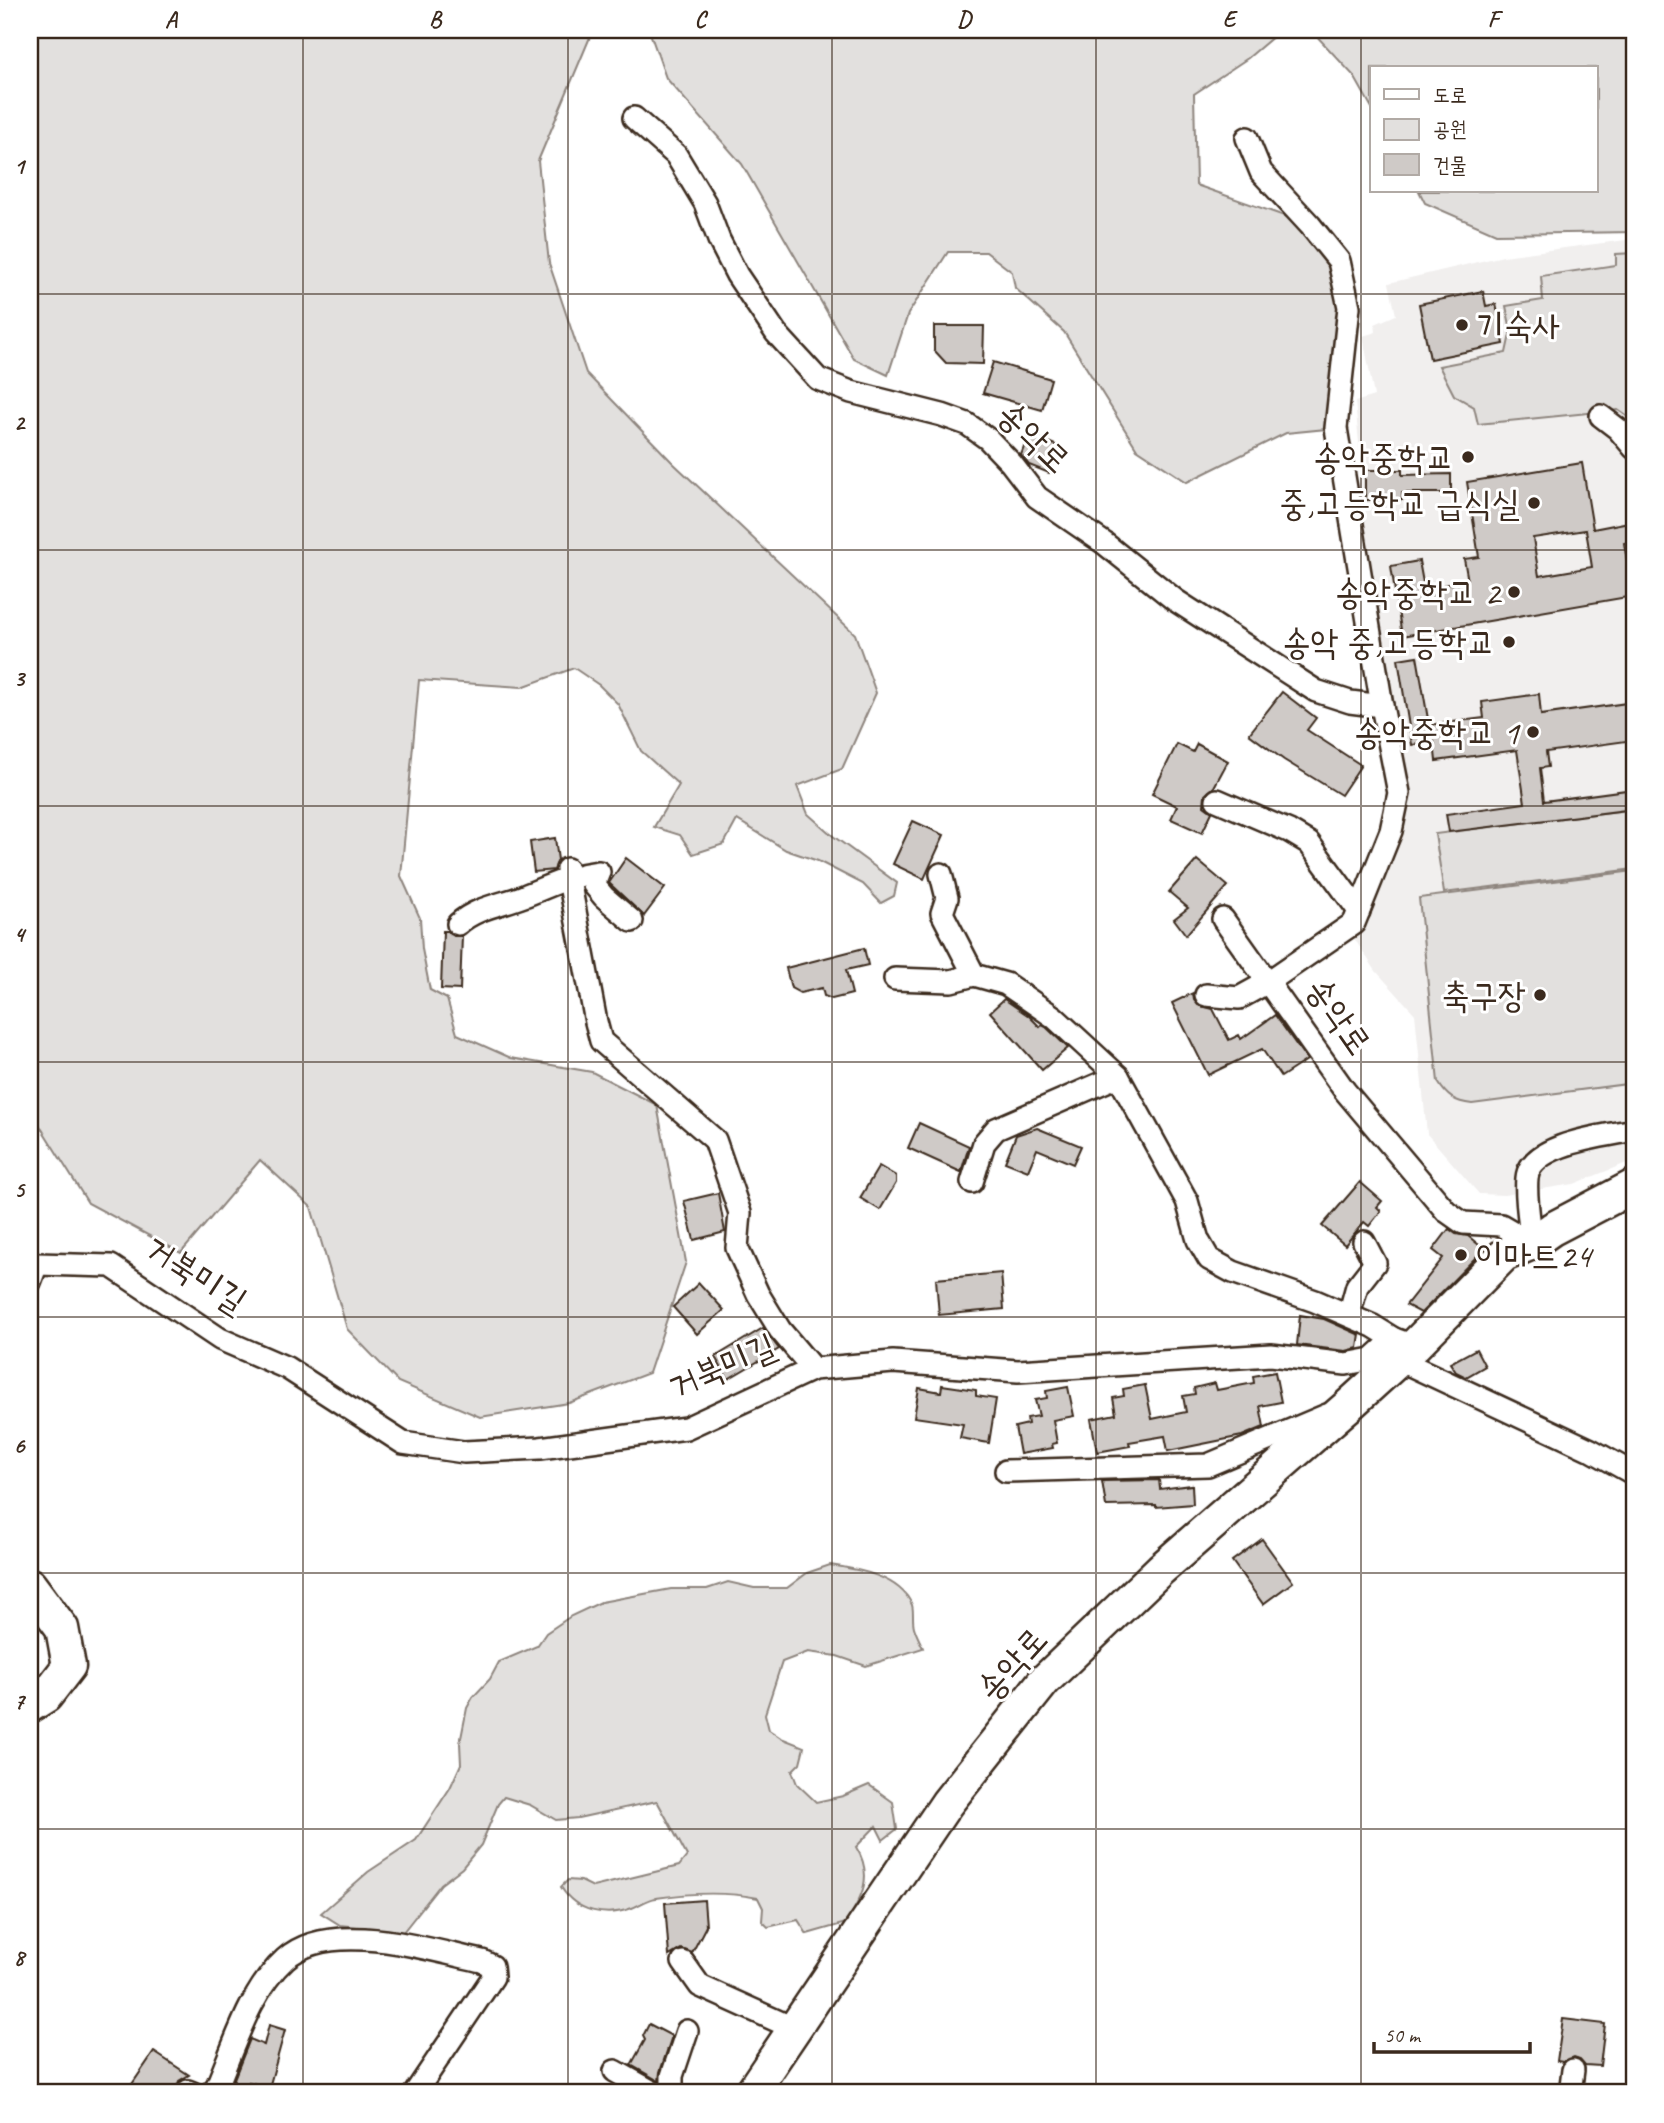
<svg xmlns="http://www.w3.org/2000/svg" width="1664" height="2123" viewBox="0 0 1664 2123" font-family="Caveat,'Poor Story',sans-serif">
	<style>
		.built { fill: #f1efee }
		.green { fill: #e2e0de; stroke: #8e857e; stroke-width: 2 }
		.building { fill: #cfcac7; stroke: #3b2a1e; stroke-width: 2; fill-rule: evenodd }
		.lines { fill: none; stroke-linecap: round; stroke-linejoin: round }
		.street-casing { stroke: #3b2a1e; stroke-width: 26 }
		.secondary-casing { stroke: #3b2a1e; stroke-width: 37 }
		.street { stroke: #fff; stroke-width: 21 }
		.secondary { stroke: #fff; stroke-width: 32 }
		.grid { fill: none; stroke: #3b2a1e; stroke-width: 2; stroke-opacity: 0.55 }
		.poi-dot { fill: #3b2a1e; stroke: #fff; stroke-width: 2.5 }
		.labels { text-anchor: middle; dominant-baseline: central; stroke-width: 6; stroke-linejoin: round; paint-order: stroke }
		.poi-label { font-size: 35px; fill: #3b2a1e; stroke: #fff; text-anchor: end }
		.street-label { font-size: 35px; fill: #3b2a1e; stroke: #fff }
		.neatline { fill: none; stroke: #3b2a1e; stroke-width: 2.5 }
		.grid-label { font-size: 23px; text-anchor: middle; font-weight: bold; fill: #3b2a1e }
	</style>
	<rect width="100%" height="100%" fill="#fff"/>
	<filter id="ink" filterUnits="userSpaceOnUse"><feTurbulence type="fractalNoise" baseFrequency=".0143" numOctaves="2"/><feDisplacementMap in="SourceGraphic" scale="14" xChannelSelector="R" yChannelSelector="G"/><feConvolveMatrix kernelMatrix="1 2 1 2 8 2 1 2 1" color-interpolation-filters="sRGB"/></filter>
	<g filter="url(#ink)">
		<path class="built" d="M1634,239v921l-60,24 -70,11 -25,-1 -52,-60 -12,-120 -39,-43 -25,-37 58,-140 -51,-305 3,-26 -6,-61 19,-6 -11,-60 13,-4 -1,-8 21,-9 -7,-32 114,-27z"/>
		<g class="green">
			<path d="M30,30h563l-55,131 11,102 37,110 87,90 182,171 21,59 -34,76 -45,17 11,28 25,22 64,47 -3,13 -13,7 -18,-19 -45,-23 -32,-11 -49,-30 -13,24 -31,10 -13,-19 -26,-8 25,-42 -38,-34 -23,-47 -19,-19 -25,-17 -52,19 -103,-7 -18,196 19,42 2,31 8,41 17,9 10,35 54,24 81,14 65,33 29,157 -37,111 -80,30 -89,14 -82,-35 -51,-53 -36,-122 -51,-47 -79,93 -93,-50 -58,-93z"/>
			<path d="M649,30h632l-33,28 -54,36 2,91 114,40 35,63 -9,140 -50,5 -99,49 -50,-33 -73,-117 -49,-44 -3,-16 -26,-20h-38l-40,62 -20,61 -34,-16 -112,-195 -76,-86z"/>
			<path d="M1311,30h323v202l-138,2 -71,-31 -6,-12h177v-123h-224v40l-18,-32z"/>
			<path d="M1634,253v168l-16,-11 -140,14 -4,-17 -20,-12 -15,-29 67,-13 5,-23 -5,-24 37,-6 -2,-24 75,-11v-11z"/>
			<path d="M1634,809v60l-190,24 -9,-59z"/>
			<path d="M1634,871v212l-162,21c-17,-2 -25,-7 -34,-22l-19,-184z"/>
			<path d="M830,1565c27,4 70,11 82,40 2,7 0,15 2,22 2,7 6,14 9,21l-57,18 -29,-10 -29,-4 -26,10 -17,52 4,16 12,8 23,9 -4,16 -8,8 5,13 19,18 27,-6 26,-11 24,17 4,27 -14,11 -7,-14 -20,21c18,29 6,50 -10,76l-39,11 -9,-14 -30,7 -6,-6 1,-13 -5,-10c-34,-7 -68,-5 -102,0 -9,1 -16,7 -24,10 -26,10 -56,4 -71,-21l7,-7 13,1 12,6 86,-21 8,-10 -30,-55 -79,17 -22,2 -26,-15 -26,-8 -6,7 -17,41 -19,23 -21,16 -38,48 -63,-7 -19,-12 47,-41 48,-32 34,-52 11,-24 -1,-21 7,-35 6,-11 17,-18 9,-17 38,-16 9,-13 25,-17 30,-14 70,-13h36l21,-7 26,6h33l20,-15z"/>
		</g>
		<g class="building">
			<path d="M1483,291l3,15 10,-2 8,40 -74,15 -11,-55z"/>
			<path d="M934,326h50l-1,38 -37,-1 -12,-13z"/>
			<path d="M993,362l58,17 -9,31 -59,-17z"/>
			<path d="M1029,434l31,13 -11,26 -20,-8 -8,-10z"/>
			<path d="M1582,463l11,66 41,-8v20l-10,2 9,53 -231,40 -11,-70 28,-5 5,27 44,-7 -4,-22 15,-2 -12,-75zM1586,530l6,37 -53,9 -6,-38z"/>
			<path d="M1365,470h37v5l49,-1v19h-49v7h-37z"/>
			<path d="M1417,656l12,69 55,-7 -2,-16 57,-8 2,21 93,-13v38l-88,12 2,15 -8,1 4,33 90,-12v20l-185,23 -3,-18 79,-11 -8,-53 -81,11 -2,-19 -22,3 -14,-86z"/>
			<path d="M1282,692l34,26 -9,12 54,35 -20,30 -57,-35 -35,-26z"/>
			<path d="M1177,744l16,8 4,-8 31,17 -14,26 -9,8 -1,11 8,6 -10,21 -31,-14 6,-13 -25,-12z"/>
			<path d="M913,821l31,14 -20,44 -31,-15z"/>
			<path d="M555,838l3,22 -4,10 -20,2 -4,-30z"/>
			<path d="M626,858l39,30 -21,28 -35,-33z"/>
			<path d="M1197,860l31,26 -42,49 -12,-16 14,-11 -19,-16z"/>
			<path d="M443,931h4l7,5h8l-2,54 -19,-1z"/>
			<path d="M864,948l4,17 -22,5 6,24 -20,5 -8,-3 -2,-8 -22,5 -9,-5 -5,-20z"/>
			<path d="M1193,993l1,7 4,5 15,4 16,31 10,-5 2,4 34,-24 32,45 -26,17 -19,-28 -54,26 -36,-72z"/>
			<path d="M1004,999l25,17 11,11 2,-2 4,2 22,21 -26,22 -52,-58z"/>
			<path d="M919,1123l50,23 -8,26 -53,-24z"/>
			<path d="M1037,1128l44,18 -8,18 -36,-15 -9,22 -23,-9 11,-27z"/>
			<path d="M879,1166l17,10v7l-16,27 -20,-12z"/>
			<path d="M1360,1182l22,19 -5,6 4,4 -12,15 -5,-4 -19,23 -23,-19z"/>
			<path d="M718,1193l7,39 -31,8 -10,-39z"/>
			<path d="M1449,1229l7,5 12,2 16,13 -63,64 -15,-8 37,-47 -10,-8z"/>
			<path d="M1001,1273l3,36 -65,6 -3,-36z"/>
			<path d="M699,1283l25,27 -27,24 -24,-27z"/>
			<path d="M1300,1315l24,4 36,16 -2,13 -12,3 -49,-6z"/>
			<path d="M763,1328l16,21 -51,30 -13,-22z"/>
			<path d="M1476,1349l9,17 -19,11 -10,-5 -6,-9z"/>
			<path d="M1275,1372l6,30 -21,4 4,21 -22,9 -74,15 -3,-15 -36,6 1,4 -33,6 -6,-33 25,-5 -3,-16 11,-2 -1,-7 22,-4 7,34 34,-7 -3,-16 12,-2 -1,-6 21,-5 2,7 37,-7 -1,-7z"/>
			<path d="M942,1385l34,5v6l20,3 -7,44 -29,-5 3,-14 -49,-7 5,-29 22,4z"/>
			<path d="M1068,1387l6,29 -21,4 4,23 -5,1 1,4 -33,6 -5,-27 13,-3 -1,-6 12,-2 -4,-16 12,-2 -1,-7z"/>
			<path d="M1159,1480l1,9 32,-4 1,19 -37,3v-2l-50,1 -4,-25z"/>
			<path d="M1262,1539l31,43 -30,22 -31,-43z"/>
			<path d="M704,1900l2,26 -14,27 -11,-4 -12,7 -4,-53z"/>
			<path d="M1563,2019l42,5 -5,42 -15,-1 -5,-6 -6,-2 -11,5 -6,-1z"/>
			<path d="M649,2024l23,12 -12,36 -1,9 -28,-16 14,-25 -2,-4z"/>
			<path d="M269,2025l16,5 -16,58 -20,-6 -4,11 -15,-4 20,-50 14,6z"/>
			<path d="M154,2052l35,23 -10,6 -4,12h-49z"/>
		</g>
		<g class="lines">
			<g class="street-casing">
				<g id="street">
					<path d="M634,118l42,37 29,48 14,37 18,35 39,58 42,46 33,13 91,23 25,9 21,15 23,24 26,34 67,46 71,57 141,91 34,11 32,4"/>
					<path d="M1601,416l17,13 16,19"/>
					<path d="M1217,800l72,31 20,12 50,68"/>
					<path d="M567,869l29,153 5,19 114,99 25,73 -3,35 21,46 22,36 33,39"/>
					<path d="M941,874l6,24 -5,15 32,62 32,9 48,33 64,59 69,125 11,39 11,19 24,13 82,29 58,25 21,13"/>
					<path d="M1223,919l122,172 101,120 17,12 38,2 31,18"/>
					<path d="M458,924c19,-17 43,-19 66,-28 29,-11 43,-20 75,-24l-5,13 10,12 28,24"/>
					<path d="M895,979l56,2 23,-6"/>
					<path d="M1206,995l33,3 29,-16 86,-59 37,-92 8,-38 -17,-87 -46,-278 13,-121 -10,-46 -29,-36 -49,-53 -14,-34"/>
					<path d="M972,1182l12,-39 12,-14 122,-53"/>
					<path d="M1532,1243c-2,-20 -7,-44 -5,-65 3,-35 79,-42 107,-48"/>
					<path d="M30,1282l7,-18 74,2 109,73 67,29 116,75 61,9 76,-4 146,-20 127,-59 80,-7 125,9 253,-16 75,9 26,-5 22,-20 20,7"/>
					<path d="M1349,1315l8,-29 18,-23 -11,-21"/>
					<path d="M1410,1365l181,85 43,24"/>
					<path d="M1006,1471l202,-6 119,-50"/>
					<path d="M683,1962l17,24 95,43"/>
					<path d="M615,2071l39,22"/>
					<path d="M188,2091l5,2"/>
					<path d="M211,2093l6,-7c18,-42 33,-95 68,-127 45,-41 144,-9 197,2l10,5 1,11 -78,116"/>
					<path d="M672,2093v-17l15,-45"/>
					<path d="M1570,2093l3,-23"/>
				</g>
			</g>
			<g class="secondary-casing">
				<g id="secondary">
					<path d="M30,1585l32,43 7,38 -23,30 -16,10"/>
					<path d="M751,2093l196,-290 97,-122 117,-112 187,-163 66,-60 90,-91 28,-12 20,-14 82,-43"/>
				</g>
			</g>
			<use href="#street" class="street"/>
			<use href="#secondary" class="secondary"/>
		</g>
	</g>
	<path class="grid" d="M303,30v2063M568,30v2063M832,30v2063M1096,30v2063M1361,30v2063M30,294h1604M30,550h1604M30,806h1604M30,1062h1604M30,1317h1604M30,1573h1604M30,1829h1604"/>
	<g class="poi-dot">
		<circle cx="1462" cy="325" r="7"/>
		<circle cx="1468" cy="457" r="7"/>
		<circle cx="1534" cy="503" r="7"/>
		<circle cx="1514" cy="592" r="7"/>
		<circle cx="1509" cy="642" r="7"/>
		<circle cx="1533" cy="732" r="7"/>
		<circle cx="1540" cy="995" r="7"/>
		<circle cx="1461" cy="1255" r="7"/>
	</g>
	<g class="labels">
		<g class="poi-label">
			<text x="1476" y="325" text-anchor="start">기숙사</text>
			<text x="1454" y="457">송악중학교</text>
			<text x="1520" y="503">중,고등학교 급식실</text>
			<text x="1500" y="592">송악중학교 2</text>
			<text x="1495" y="642">송악 중,고등학교</text>
			<text x="1519" y="732">송악중학교 1</text>
			<text x="1526" y="995">축구장</text>
			<text x="1475" y="1255" text-anchor="start">이마트24</text>
		</g>
		<g class="street-label">
			<text transform="translate(1034 437) rotate(44)">송악로</text>
			<text transform="translate(1339 1016) rotate(55)">송악로</text>
			<text transform="translate(196 1274) rotate(33)">거북미길</text>
			<text transform="translate(722 1366) rotate(-23)">거북미길</text>
			<text transform="translate(1012 1664) rotate(-48)">송악로</text>
		</g>
	</g>
	<rect width="1664" height="2123" fill="none" stroke="#fff" stroke-width="77"/>
	<rect x="1370" y="66" width="228" height="126" fill="#ffffff" stroke="#b1aaa5" stroke-width="2"/>
	<rect x="1384" y="89" width="35" height="10" fill="#ffffff" stroke="#b1aaa5" stroke-width="2"/>
	<text x="1433" y="102" font-size="21" fill="#3b2a1e">도로</text>
	<rect x="1384" y="119" width="35" height="21" fill="#e2e0de" stroke="#b1aaa5" stroke-width="2"/>
	<text x="1433" y="136" font-size="21" fill="#3b2a1e">공원</text>
	<rect x="1384" y="154" width="35" height="21" fill="#cfcac7" stroke="#b1aaa5" stroke-width="2"/>
	<text x="1433" y="172" font-size="21" fill="#3b2a1e">건물</text>
	<path d="M1374 2042v10h156v-10" fill="none" stroke="#3b2a1e" stroke-width="3.5"/>
	<text x="1384" y="2042" font-size="21" fill="#3b2a1e" stroke="#ffffff" stroke-width="5" paint-order="stroke">50 m</text>
	<rect x="38" y="38" width="1588" height="2046" class="neatline"/>
	<g class="grid-label">
		<text x="171" y="27">A</text>
		<text x="435" y="27">B</text>
		<text x="700" y="27">C</text>
		<text x="964" y="27">D</text>
		<text x="1229" y="27">E</text>
		<text x="1493" y="27">F</text>
		<text x="19" y="174">1</text>
		<text x="19" y="430">2</text>
		<text x="19" y="686">3</text>
		<text x="19" y="942">4</text>
		<text x="19" y="1197">5</text>
		<text x="19" y="1453">6</text>
		<text x="19" y="1709">7</text>
		<text x="19" y="1965">8</text>
	</g>
</svg>
